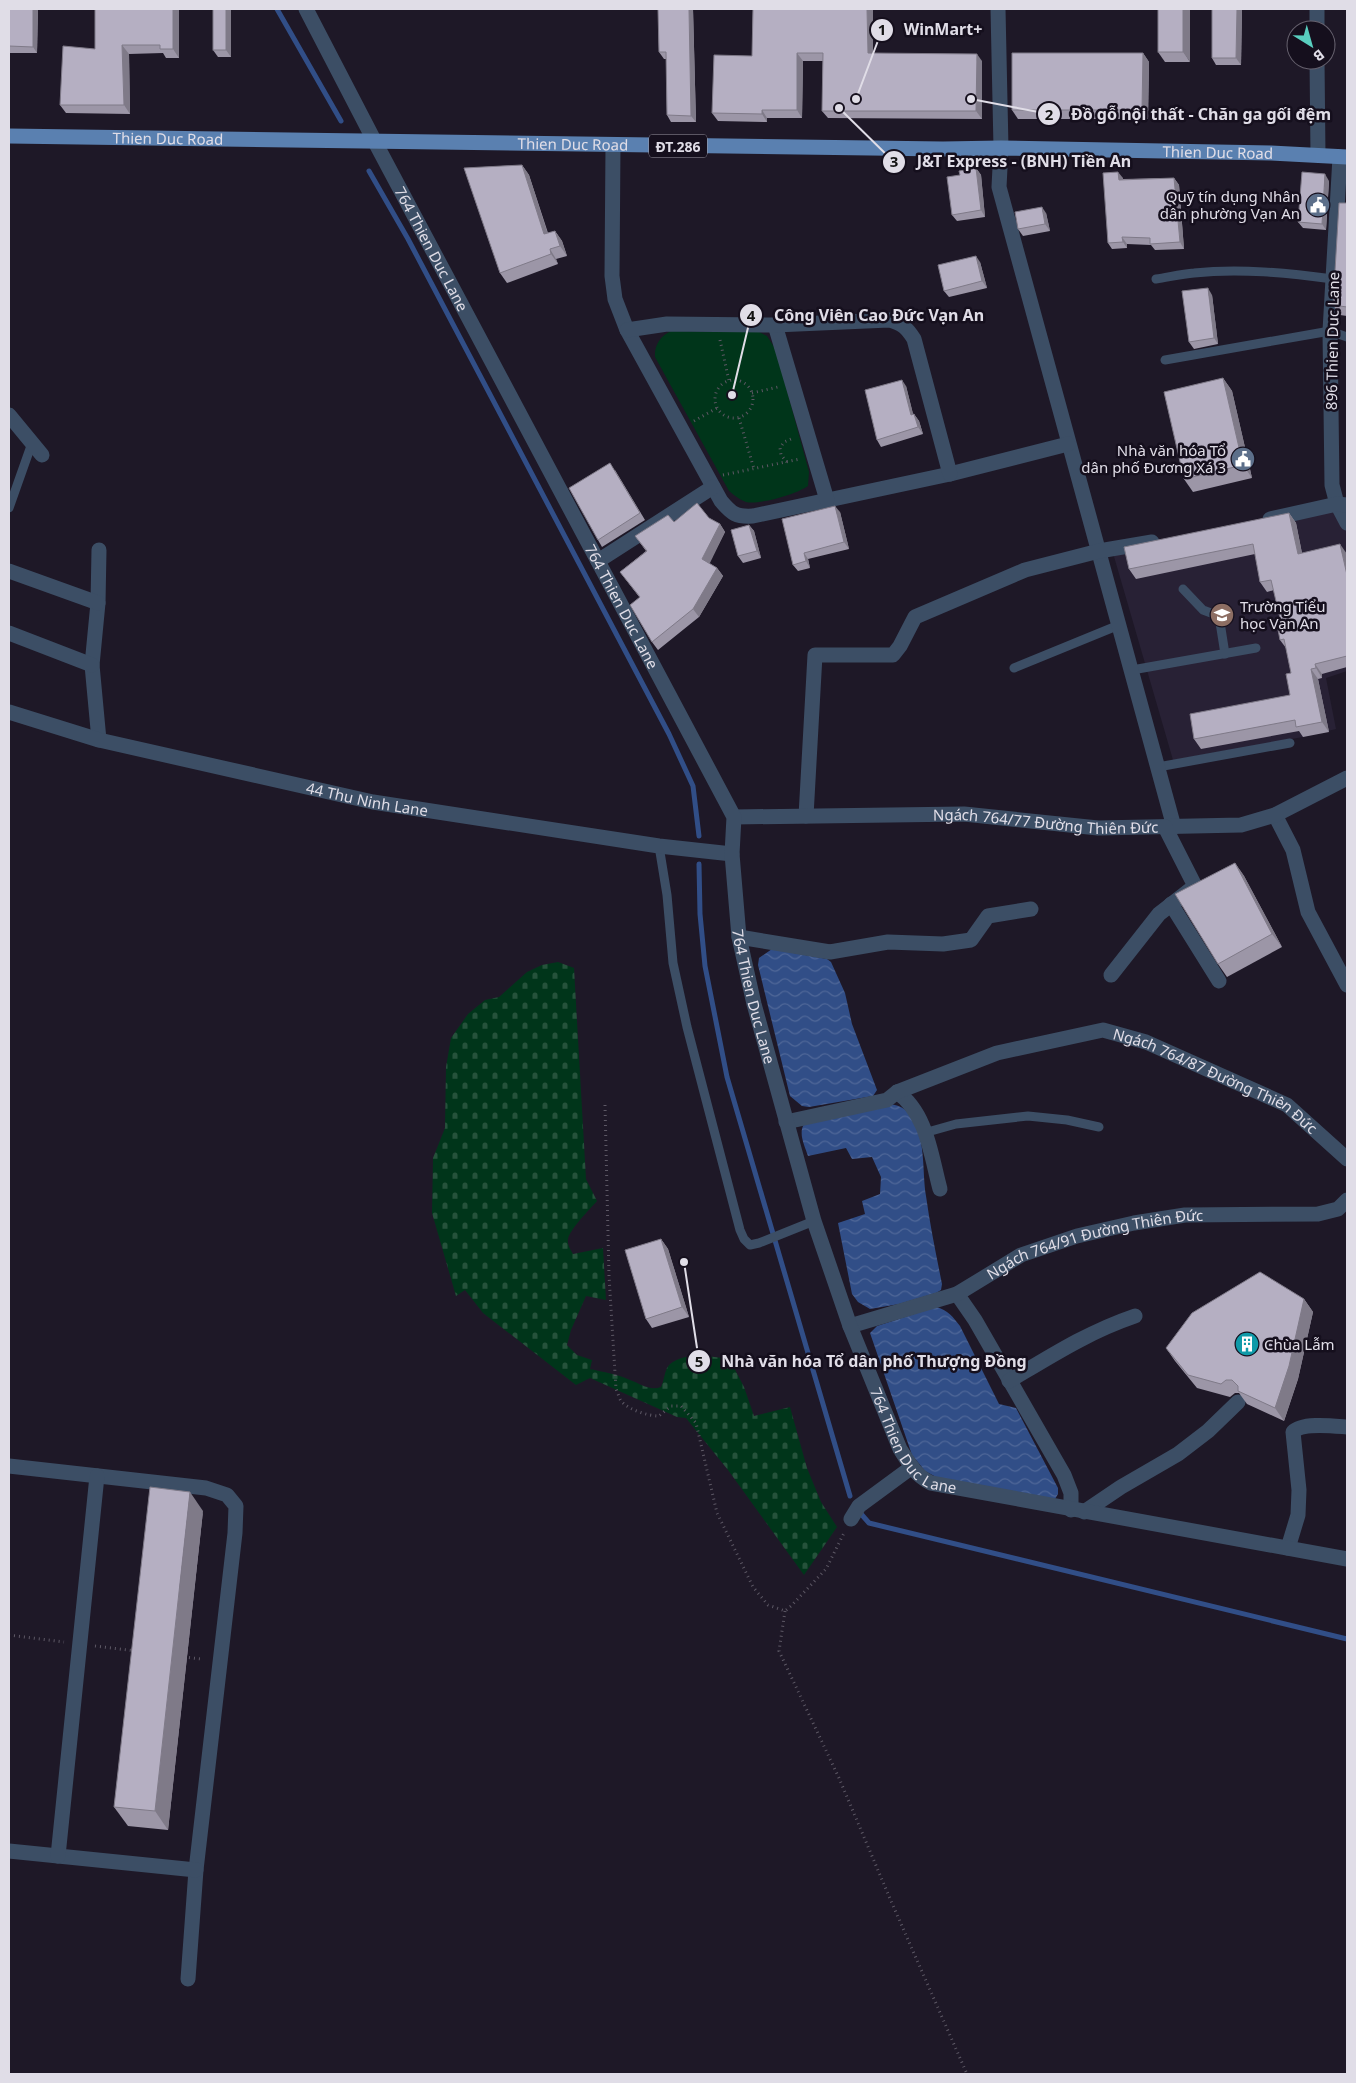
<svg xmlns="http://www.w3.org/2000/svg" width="1356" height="2083" viewBox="0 0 1356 2083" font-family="'Noto Sans',sans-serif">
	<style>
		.built { fill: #282135 }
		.green { fill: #00351a }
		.cemetery { fill: url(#cemetery-stones) }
		.water { fill: url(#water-waves) }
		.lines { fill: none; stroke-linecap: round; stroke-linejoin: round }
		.stream { stroke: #314e87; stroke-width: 5 }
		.path { stroke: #5d5865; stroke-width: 3; stroke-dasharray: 1 4; stroke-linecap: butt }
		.service { stroke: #3c4e65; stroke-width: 9 }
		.minor { stroke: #3c4e65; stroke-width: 15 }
		.tertiary { stroke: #3c4e65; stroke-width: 15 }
		.primary { stroke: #5a80b0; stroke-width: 15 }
		.wall { fill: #9c96a7 }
		.shaded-wall { fill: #7f7a88 }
		.building { fill: #b5afc2; stroke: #7f7a88 }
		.labels { text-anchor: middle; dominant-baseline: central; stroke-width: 5; stroke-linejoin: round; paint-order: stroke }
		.shield { fill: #150f1d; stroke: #a39faa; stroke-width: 1 }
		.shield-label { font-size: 14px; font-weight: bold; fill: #e0dde7 }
		.street-label { font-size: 15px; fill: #e0dde7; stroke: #150f1d }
		.poi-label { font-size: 15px; fill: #e0dde7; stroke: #150f1d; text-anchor: end }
		.leader { fill: none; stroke: #e0dde7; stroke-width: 2 }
		.callout-dot { fill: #e0dde7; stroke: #150f1d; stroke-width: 2 }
		.mark-label { font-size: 15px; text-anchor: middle; font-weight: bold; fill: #111 }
		.callout-label { font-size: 16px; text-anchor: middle; font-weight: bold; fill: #e0dde7; stroke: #150f1d; stroke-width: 5; stroke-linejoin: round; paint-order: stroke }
	</style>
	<defs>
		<pattern id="cemetery-stones" width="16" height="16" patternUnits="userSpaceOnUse" patternTransform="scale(1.25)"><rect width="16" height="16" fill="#00351a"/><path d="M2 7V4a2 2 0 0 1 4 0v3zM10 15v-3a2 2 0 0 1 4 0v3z" fill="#25523b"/></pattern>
		<pattern id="water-waves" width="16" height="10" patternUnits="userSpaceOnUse" patternTransform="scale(1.25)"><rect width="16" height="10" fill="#314e87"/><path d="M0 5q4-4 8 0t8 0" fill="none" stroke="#4f6798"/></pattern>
	</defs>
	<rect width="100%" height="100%" fill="#1e1827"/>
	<path class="built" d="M1333,509l12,16 2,8v138l-21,7 10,51 -33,8 -130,23 -60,-207z"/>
	<path class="green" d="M671,331l88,1 8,4 9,14 33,122 -1,14c-11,8 -48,19 -62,16 -6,-2 -12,-7 -17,-11l-74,-134c-1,-11 5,-21 16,-26z"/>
	<path class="cemetery" d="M558,962l16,6 12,211 11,22c-7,8 -27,28 -29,38 -1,6 3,11 5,15l30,-6 3,52 -20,-4 -15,34 -4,15 10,10 15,5 -2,9c13,3 28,5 40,11 11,4 19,11 31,7 3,-6 3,-13 6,-19 10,-17 48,-12 63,-8l14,27 10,29 36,-9 17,61 14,34 16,25 -33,48 -76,-105 -42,-52 -9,-1 -87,-39 -14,7 -93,-72 -18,-23 -9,6 -24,-83 1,-55 12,-30 1,-61 5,-29 17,-24 17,-14 14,-3 28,-25 15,-7z"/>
	<g class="water">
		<path d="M772,949l55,10 4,3 14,31 7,31 25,66 -4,6 -64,11 -7,-1 -12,-10 -32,-131 1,-7z"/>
		<path d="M885,1104c13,0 21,3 28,16 13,22 9,51 13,76 4,29 10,58 16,88l-1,6 -5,3 -37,11 -29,5 -12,-7 -6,-8 -14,-71 27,-9 -3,-13 18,-7 1,-17 -9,-20 -20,2 -6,-11 -38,8c-3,-10 -10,-22 -4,-32z"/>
		<path d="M936,1307c12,3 17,10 24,19l39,78 17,4 42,80v6l-3,5 -119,-22 -11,-6 -13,-16 -42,-122 7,-7z"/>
	</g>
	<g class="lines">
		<g class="stream">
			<path d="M277,9l64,112"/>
			<path d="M369,171l39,68 261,495 24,52 6,50"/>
			<path d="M699,864l1,50 5,52 22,111 123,419"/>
			<path d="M862,1515l7,8 478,116"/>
		</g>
		<g class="path">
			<path d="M720,340l9,41"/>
			<circle cx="734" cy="399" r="19"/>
			<path d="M752,393l26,-6"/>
			<path d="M739,418l15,51"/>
			<path d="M694,421l23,-13"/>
			<path d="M787,462l-6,-7 -1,-7 4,-6 7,-3h3"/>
			<path d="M723,475l77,-16"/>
			<path d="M605,1105l4,171 7,113c2,4 3,9 5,12 8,9 27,15 38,15l12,-10h10l15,17 21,90 36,74 15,18 17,6 6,-5 35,-37 19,-38"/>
			<path d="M785,1611l-6,40 60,127 52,123 76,173"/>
			<path d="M9,1635l55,7"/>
			<path d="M95,1646l41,5"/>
			<path d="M184,1657l17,2"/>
		</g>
		<g class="service">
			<path d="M1156,279c13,-2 26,-5 38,-6 46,-5 93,0 139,6"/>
			<path d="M1165,360l165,-29 17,6"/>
			<path d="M9,508l23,-65"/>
			<path d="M1183,589l20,21 16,6 6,38"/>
			<path d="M1014,668l105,-43"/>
			<path d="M1132,670l124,-22"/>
			<path d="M1158,767l132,-24"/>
			<path d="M659,846l8,49 6,68 14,64 53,203 4,9 6,6 9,-2 55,-22"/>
			<path d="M924,1133l32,-9 72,-8 39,4 32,7"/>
		</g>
		<g class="minor">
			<path d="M306,9l69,133"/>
			<path d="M998,9l3,139 -2,39 175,640"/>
			<path d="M1317,9v21"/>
			<path d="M1317,60l1,95"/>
			<path d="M613,145l-1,131 3,23 12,31 94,171c11,13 15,16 32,15l197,-42 118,-30"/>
			<path d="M1340,157l-10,174 2,154 5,19 10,19"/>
			<path d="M775,325l52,175"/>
			<path d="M627,330l40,-6 108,1 114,-5c13,3 18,8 25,19l36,135"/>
			<path d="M9,415l33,40"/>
			<path d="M1270,519l67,-15 10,1"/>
			<path d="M99,550l-1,53 -6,62 7,75"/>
			<path d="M598,561l115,-74"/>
			<path d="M9,571l89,32"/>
			<path d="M9,633l83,32"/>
			<path id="s1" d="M9,712l90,28 274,62 286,44 73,8"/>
			<path d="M1275,815l18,35 15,62 39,73"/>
			<path d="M806,816l9,-161h78l7,-9 15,-29 110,-47 74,-19 53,-9"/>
			<path id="s2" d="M734,817l230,-3 134,14 143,-3 34,-10 72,-37"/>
			<path d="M1171,904l48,77"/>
			<path d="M739,937l91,15 58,-10 55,2 28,-4 17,-24 43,-7"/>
			<path d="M1111,975l48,-61 36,-28 -30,-59"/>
			<path d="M897,1092c30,21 34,64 43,97"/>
			<path id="s3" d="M786,1122l101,-22 10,-8 100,-39 106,-23 43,12 141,63 60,54"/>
			<path d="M957,1294l18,26 89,155 7,18v17"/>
			<path id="s4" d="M850,1326l107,-32 64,-39 56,-19 57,-13 51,-8 133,-1 20,-5 9,-9"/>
			<path d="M1009,1381c42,-25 79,-49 126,-65"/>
			<path d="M9,1466l197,22 21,7 9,11 -1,27 -39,337 -8,109"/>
			<path d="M1084,1512l37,-25 57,-33 30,-23 30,-29"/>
			<path d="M851,1519l8,-13 53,-39"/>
			<path d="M1288,1548l10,-33 1,-25 -6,-58c9,-10 41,-6 54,-5"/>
			<path d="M9,1851l187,19"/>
			<path d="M58,1856l39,-380"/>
		</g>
		<path class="tertiary" id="s5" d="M375,142l359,675 -2,37 7,83 15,67 60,217 36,105 50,123c9,14 15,26 31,34l416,76"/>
		<path class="primary" id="s6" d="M9,136l934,13 58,-1 270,5 76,4"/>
	</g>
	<g class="wall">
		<path d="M9,9h29l-1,44h-28z"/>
		<path d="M179,9v49h-13l-3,-5 -34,1 1,60 -64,-1 -6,-8 35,-56z"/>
		<path d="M213,9h18v48h-13l-5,-7z"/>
		<path d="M658,9h35l3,113h-25l-4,-7 -1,-56h-2l-5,-7z"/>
		<path d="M753,9h120v44l109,8v58l-154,-1 -6,-7 1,-50h-20l-1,57h-35v4l-49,-1 -6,-8 40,-57z"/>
		<path d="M1158,9l32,53h-25l-7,-10z"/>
		<path d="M1212,9h30l-1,56h-25l-4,-7z"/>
		<path d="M1143,53l6,9 -1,57h-130l-6,-9z"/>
		<path d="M522,165l7,10 19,58 7,-2 7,10 5,15 -11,3 2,5 -51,19 -7,-10z"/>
		<path d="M976,168l5,7 4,42 -28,4 -5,-6 8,-40z"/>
		<path d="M1123,178v1l51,-1 5,7 5,64 -29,1 -4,-5 -24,-1v4l-15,1 -4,-6z"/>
		<path d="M1329,181l-3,49 -23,-2 -5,-6z"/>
		<path d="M1347,203v113l-7,-1 -7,-10z"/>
		<path d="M1046,213l4,18 -27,5 -5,-7z"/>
		<path d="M980,262l7,26 -38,9 -5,-6z"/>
		<path d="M1212,295l6,49 -24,5 -5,-7z"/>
		<path d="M1223,378l9,13 20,87 -59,14 -9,-13z"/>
		<path d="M906,386l7,28h1l5,7 4,13 -42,13 -4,-7z"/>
		<path d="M615,470l30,50 -43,27 -4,-7z"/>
		<path d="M840,512l9,37 -41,10 2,9 -12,3 -5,-6z"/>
		<path d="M1289,513l7,10 6,30 45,1v113l-25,7v4l-4,1 11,53 -26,5 -4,-6 -98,18 -7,-10 96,-44 1,-22 -5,-25 -6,-8v-22l-6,-28 -7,2 -7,-10 -5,-28 -119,25 -7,-10z"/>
		<path d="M709,518l11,6 5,8 -16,31 8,5 6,8 -24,41 -41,33 -6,-8 -12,-44 -20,-26 26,-21 -11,-15 39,-14z"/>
		<path d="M749,525l5,6 7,27 -18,5 -5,-7z"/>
		<path d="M1235,863l9,13 38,71 -55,30 -9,-13z"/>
		<path d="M661,1239l7,10 21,68 -37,11 -6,-9z"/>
		<path d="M1304,1299l9,13 -15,67 -14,42 -37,-17 -8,-11h-4l-5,4 -33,-9 -22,-27 -9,-13z"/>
		<path d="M203,1511l-35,319 -40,-4 -14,-19z"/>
	</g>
	<g class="shaded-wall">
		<path d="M33,9h5l-1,44 -4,-6z"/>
		<path d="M173,9h6v49l-6,-9z"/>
		<path d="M226,9h5v48l-5,-7z"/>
		<path d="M689,9h4l3,113 -5,-6z"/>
		<path d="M867,9h6v52l-5,-8z"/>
		<path d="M1183,9h7v53l-7,-10z"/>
		<path d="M1237,9h5l-1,56 -5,-7z"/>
		<path d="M122,45l7,9 1,60 -6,-9z"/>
		<path d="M797,53l6,8 -1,57 -5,-8z"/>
		<path d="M1143,53l6,9 -1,57 -6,-9z"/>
		<path d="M977,54l5,7v58l-6,-8z"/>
		<path d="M762,110l5,8v4l-5,-8z"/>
		<path d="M522,165l7,10 22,69 -7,-10z"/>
		<path d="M976,168l5,7 4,42 -4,-7z"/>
		<path d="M1118,172l5,6v8l-4,-6z"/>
		<path d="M1325,174l4,7 -3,49 -4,-6z"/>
		<path d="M1174,178l5,7 5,64 -4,-7z"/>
		<path d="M1042,207l4,6 4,18 -5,-7z"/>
		<path d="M555,231l7,10 5,15 -7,-10z"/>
		<path d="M1122,237l5,7v4l-4,-6z"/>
		<path d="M550,249l6,10 2,5 -7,-10z"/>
		<path d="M976,256l4,6 7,26 -5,-7z"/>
		<path d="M1208,288l4,7 6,49 -4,-6z"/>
		<path d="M1223,378l9,13 20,87 -9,-13z"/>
		<path d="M902,380l4,6 9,36 -4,-7z"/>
		<path d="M914,414l5,7 4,13 -5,-7z"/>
		<path d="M835,506l5,6 9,37 -5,-7z"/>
		<path d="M1289,513l7,10 8,41 -6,-10z"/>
		<path d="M720,524l5,8 -17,35 -6,-8z"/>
		<path d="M749,525l5,6 7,27 -4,-7z"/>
		<path d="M1340,544l7,10v21z"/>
		<path d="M804,553l4,6 2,9 -4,-7z"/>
		<path d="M717,568l6,8 -24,41 -6,-8z"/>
		<path d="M1315,664l7,10v4l-6,-10z"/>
		<path d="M1311,669l7,10 11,53 -7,-10z"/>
		<path d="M1235,863l9,13 38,71 -10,-13z"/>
		<path d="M661,1239l7,10 21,68 -7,-10z"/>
		<path d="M1304,1299l9,13 -15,67 -14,42 -9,-13z"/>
		<path d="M190,1492l13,19 -35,319 -13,-19z"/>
	</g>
	<g class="building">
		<path d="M9,9h24v38l-24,-1z"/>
		<path d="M95,9h78v40h-13v-4h-38l2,60h-64l3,-59 32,3z"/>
		<rect x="213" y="9" width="13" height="41"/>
		<path d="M658,9h31l2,107 -24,-1 -1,-63h-7z"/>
		<path d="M753,9h114l1,44 109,1 -1,57h-154l1,-58h-26v57h-35v4l-50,-1 2,-58 38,1z"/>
		<rect x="1158" y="9" width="25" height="43"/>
		<path d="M1212,9h25l-1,49h-24z"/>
		<path d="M1012,53h131l-1,57h-130z"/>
		<path d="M522,165l22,69 11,-3 5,15 -10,3 1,5 -51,19 -36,-105z"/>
		<path d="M976,168l5,42 -29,5 -5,-38 13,-2 -1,-4z"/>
		<path d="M1118,172l1,8 55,-2 6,64 -30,2v-6l-28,-1 1,5 -15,1 -5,-70z"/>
		<path d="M1302,172l23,2 -3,50 -24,-2z"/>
		<path d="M1339,203h8v104l-14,-2z"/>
		<path d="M1042,207l3,17 -27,5 -3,-17z"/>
		<path d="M976,256l6,25 -38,10 -6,-26z"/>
		<path d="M1208,288l6,50 -25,4 -7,-51z"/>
		<path d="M1223,378l20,87 -59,14 -20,-87z"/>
		<path d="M902,380l9,35 3,-1 4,13 -41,13 -12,-50z"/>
		<path d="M610,463l30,50 -42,27 -29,-52z"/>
		<path d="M697,503l12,15 11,6 -18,35 15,9 -24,41 -41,33 -22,-37 10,-8 -20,-25 27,-21 -12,-15 33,-21 6,7z"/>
		<path d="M835,506l9,36 -40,11 2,8 -13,4 -11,-46z"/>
		<path d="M1289,513l9,41 42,-10 7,31v81l-32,8 1,4 -5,1 11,53 -26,5 -1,-7 -101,19 -4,-25 100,-19 -4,-21 5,-1 -7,-34 -4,1 -4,-21 4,-1 -9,-38 -11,2 -7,-38 -124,25 -5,-22z"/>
		<path d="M749,525l8,26 -19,5 -7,-26z"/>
		<path d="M1235,863l37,71 -54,30 -43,-70z"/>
		<path d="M661,1239l21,68 -36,12 -21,-69z"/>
		<path d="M1260,1272l44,27 -15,67 -14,42 -37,-17v-5l-6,-6h-6l-5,4 -33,-9 -22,-27 26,-35z"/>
		<path d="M150,1487l40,5 -35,319 -41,-4z"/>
	</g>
	<defs>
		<g id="civic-disc" transform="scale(1.25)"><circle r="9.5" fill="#5c6f8a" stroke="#150f1d"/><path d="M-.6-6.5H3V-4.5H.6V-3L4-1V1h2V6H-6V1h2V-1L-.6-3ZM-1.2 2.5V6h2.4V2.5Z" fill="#fff"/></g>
		<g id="school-disc" transform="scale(1.25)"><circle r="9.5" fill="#8d6e63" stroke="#150f1d"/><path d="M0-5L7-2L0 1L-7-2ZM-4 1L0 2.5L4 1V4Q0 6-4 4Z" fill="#fff"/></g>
		<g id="building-disc" transform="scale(1.25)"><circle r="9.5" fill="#0f9aa8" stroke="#150f1d"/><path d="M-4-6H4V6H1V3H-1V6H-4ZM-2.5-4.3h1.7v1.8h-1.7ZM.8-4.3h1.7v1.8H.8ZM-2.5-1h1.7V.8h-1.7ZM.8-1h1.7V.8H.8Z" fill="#fff"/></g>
	</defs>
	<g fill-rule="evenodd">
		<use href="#civic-disc" x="1318" y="205"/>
		<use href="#civic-disc" x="1243" y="459"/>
		<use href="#school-disc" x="1222" y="615"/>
		<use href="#building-disc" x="1247" y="1344"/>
	</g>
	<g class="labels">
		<rect class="shield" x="649" y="134.5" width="58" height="23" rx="4"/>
		<g class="shield-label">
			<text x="678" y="146">ĐT.286</text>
		</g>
		<g class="street-label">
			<text stroke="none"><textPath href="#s6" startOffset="159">Thien Duc Road</textPath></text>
			<text stroke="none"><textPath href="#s6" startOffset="564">Thien Duc Road</textPath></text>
			<text stroke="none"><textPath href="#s6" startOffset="1209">Thien Duc Road</textPath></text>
			<text stroke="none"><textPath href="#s5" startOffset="121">764 Thien Duc Lane</textPath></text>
			<text transform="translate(1332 341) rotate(-89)">896 Thien Duc Lane</text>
			<text stroke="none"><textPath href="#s5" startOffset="526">764 Thien Duc Lane</textPath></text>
			<text stroke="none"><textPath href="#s1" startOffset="369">44 Thu Ninh Lane</textPath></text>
			<text stroke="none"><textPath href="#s2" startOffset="312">Ngách 764/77 Đường Thiên Đức</textPath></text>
			<text stroke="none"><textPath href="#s5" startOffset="946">764 Thien Duc Lane</textPath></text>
			<text stroke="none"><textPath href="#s3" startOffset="456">Ngách 764/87 Đường Thiên Đức</textPath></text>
			<text stroke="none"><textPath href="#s4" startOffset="261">Ngách 764/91 Đường Thiên Đức</textPath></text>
			<text stroke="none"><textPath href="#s5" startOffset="1426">764 Thien Duc Lane</textPath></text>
		</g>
		<g class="poi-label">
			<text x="1300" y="196">Quỹ tín dụng Nhân<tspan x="1300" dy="17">dân phường Vạn An</tspan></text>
			<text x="1226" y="450">Nhà văn hóa Tổ<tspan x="1226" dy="17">dân phố Đương Xá 3</tspan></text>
			<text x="1240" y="606" text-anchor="start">Trường Tiểu<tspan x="1240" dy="17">học Vạn An</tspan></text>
			<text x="1264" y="1344" text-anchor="start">Chùa Lẫm</text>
		</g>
	</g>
	<path class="leader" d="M856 99L882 30M971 99L1049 114M839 108L894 162M732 395L751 315M684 1262L699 1361"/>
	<g class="callout-dot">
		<circle cx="856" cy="99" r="5"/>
		<circle cx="971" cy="99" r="5"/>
		<circle cx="839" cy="108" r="5"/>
		<circle cx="732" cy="395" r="5"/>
		<circle cx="684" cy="1262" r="5"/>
		<circle cx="882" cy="30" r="12"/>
		<circle cx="1049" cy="114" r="12"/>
		<circle cx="894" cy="162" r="12"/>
		<circle cx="751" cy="315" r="12"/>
		<circle cx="699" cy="1361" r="12"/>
	</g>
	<g class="mark-label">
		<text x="882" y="35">1</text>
		<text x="1049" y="120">2</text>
		<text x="894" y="167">3</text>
		<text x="751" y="321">4</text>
		<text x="699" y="1367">5</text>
	</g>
	<g class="callout-label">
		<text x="943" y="35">WinMart+</text>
		<text x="1201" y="120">Đồ gỗ nội thất - Chăn ga gối đệm</text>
		<text x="1024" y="167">J&amp;T Express - (BNH) Tiền An</text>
		<text x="879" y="321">Công Viên Cao Đức Vạn An</text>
		<text x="874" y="1367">Nhà văn hóa Tổ dân phố Thượng Đồng</text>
	</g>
	<rect width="1356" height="2083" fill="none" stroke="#e0dde7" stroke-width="20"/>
	<g transform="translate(1311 45) rotate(143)"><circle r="24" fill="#150f1d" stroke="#66616e"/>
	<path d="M0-4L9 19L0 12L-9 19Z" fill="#59cebf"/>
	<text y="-8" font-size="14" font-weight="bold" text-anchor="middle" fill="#e0dde7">B</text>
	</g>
</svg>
